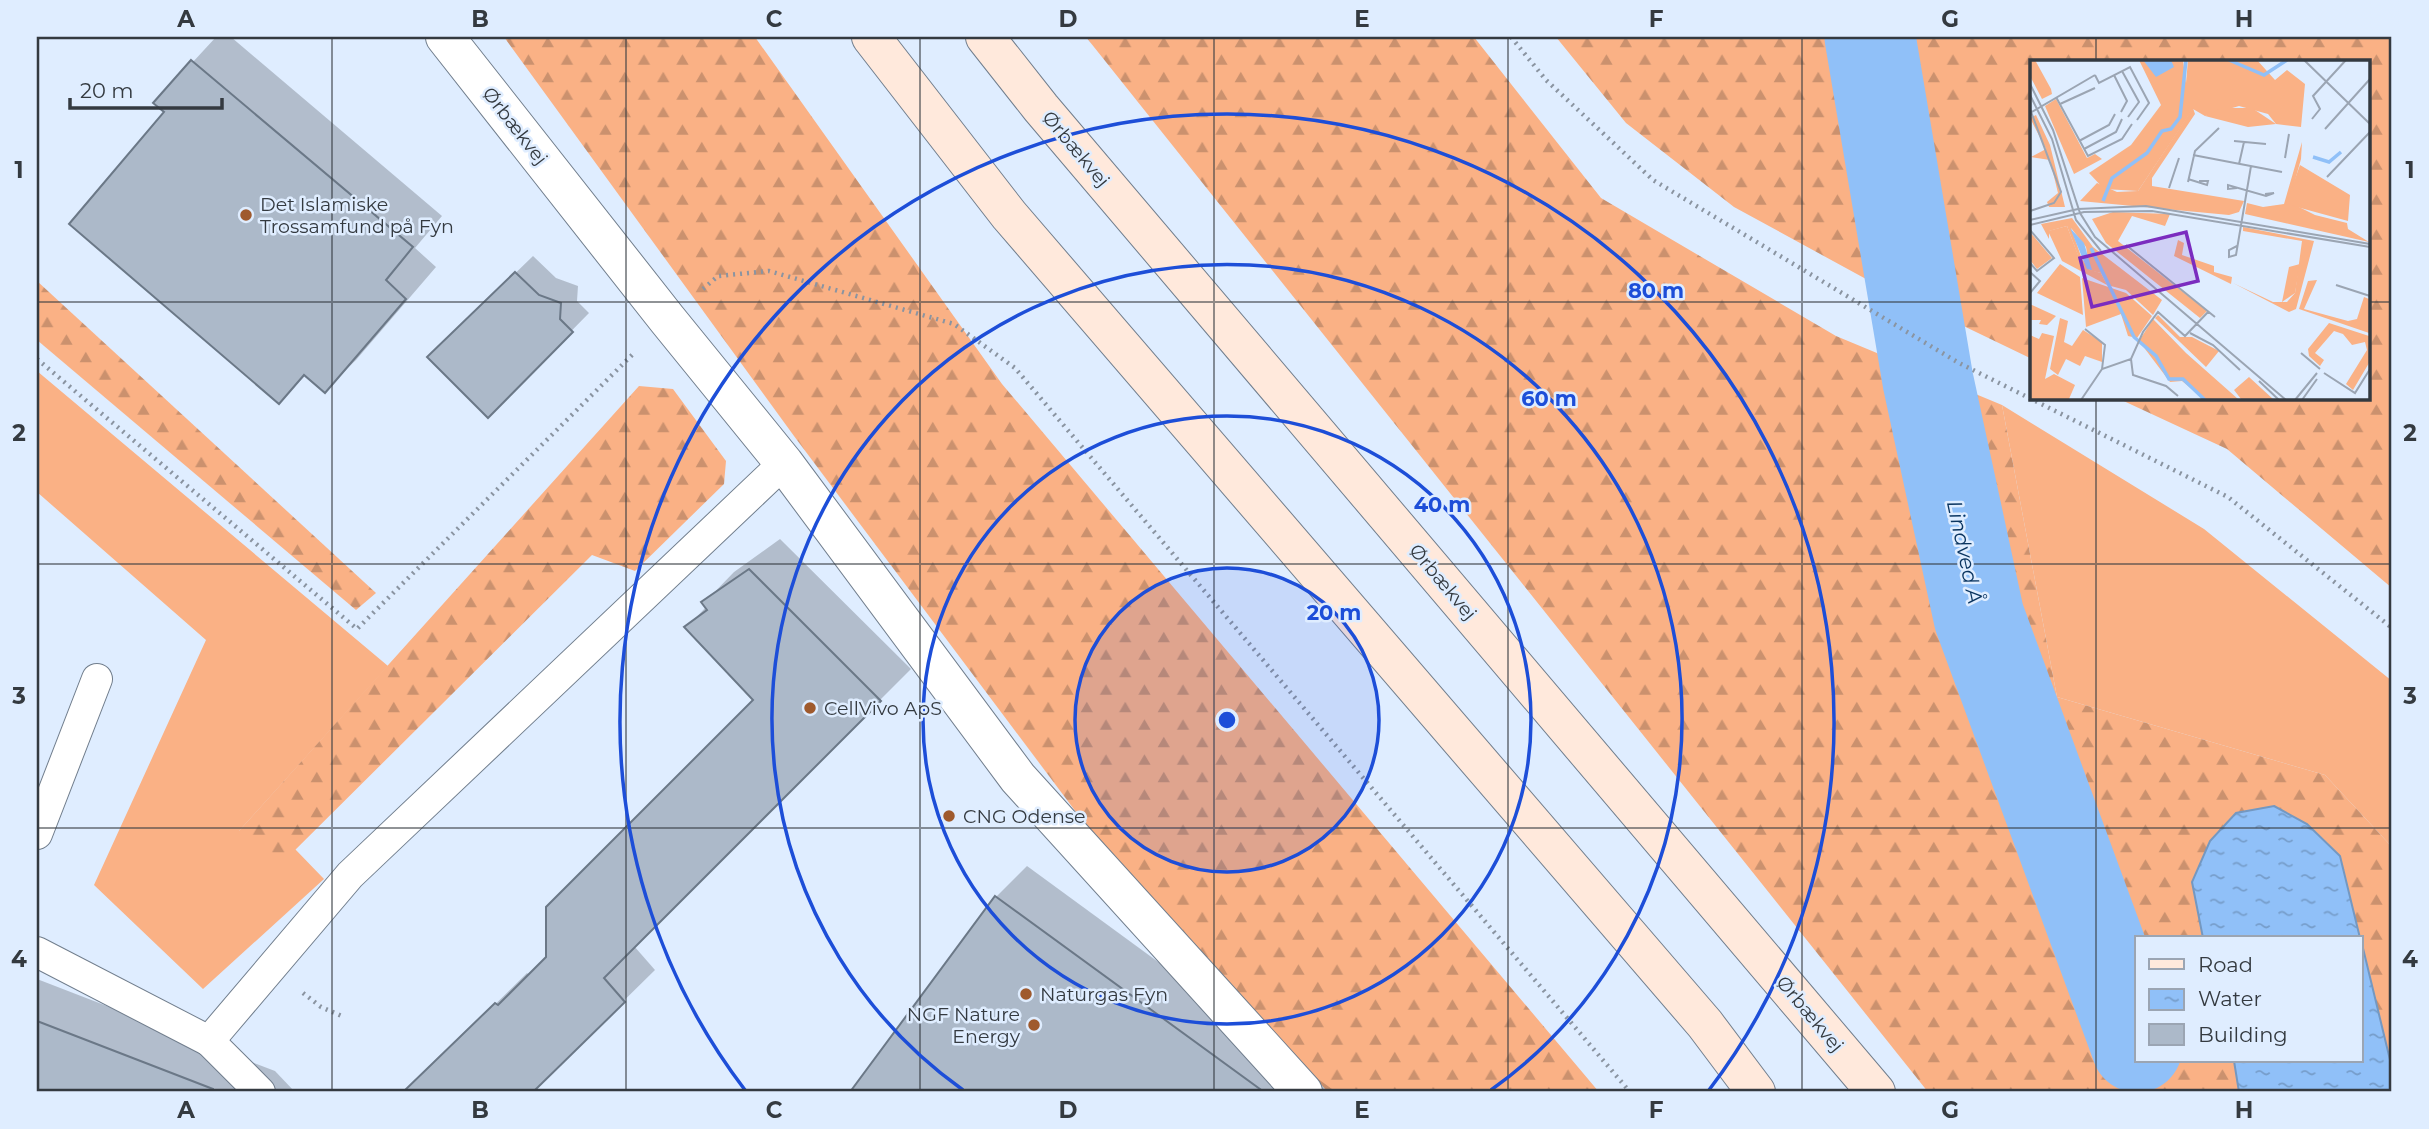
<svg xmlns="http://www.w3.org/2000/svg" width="2429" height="1129" viewBox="0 0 2429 1129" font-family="Montserrat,sans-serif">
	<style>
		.grass { fill: #fab185 }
		.forest { fill: url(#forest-firs) }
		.water { fill: url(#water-ripples); stroke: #7498c1; stroke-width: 2 }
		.shadow { fill: #0003 }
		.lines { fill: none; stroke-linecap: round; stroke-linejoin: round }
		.river { stroke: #90c0f8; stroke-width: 91 }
		.building { fill: #acb9c9; stroke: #6b7887; stroke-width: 2 }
		.lane-casing { stroke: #717e8d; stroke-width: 32 }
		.street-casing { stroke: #717e8d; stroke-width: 40 }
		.secondary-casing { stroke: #717e8d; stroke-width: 40 }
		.path { stroke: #8a94a1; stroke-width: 4.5; stroke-dasharray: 2 5; stroke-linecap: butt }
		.lane { stroke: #fff; stroke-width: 30 }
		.street { stroke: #fff; stroke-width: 38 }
		.secondary { stroke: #ffe9dc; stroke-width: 38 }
		.grid { fill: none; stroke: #343a40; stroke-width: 2; stroke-opacity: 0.55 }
		.ring { fill: none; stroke: #1d4ed8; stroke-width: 3.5 }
		.poi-dot { fill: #9f5a2d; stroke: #dfedff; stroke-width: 2.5 }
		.labels { text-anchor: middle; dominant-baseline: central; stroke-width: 5; stroke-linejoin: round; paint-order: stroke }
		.street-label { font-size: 19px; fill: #343a40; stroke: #dfedff }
		.poi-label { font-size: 19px; fill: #343a40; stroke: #dfedff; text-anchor: start }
		.water-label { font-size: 21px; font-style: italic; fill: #0a3561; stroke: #dfedff }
		.inset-river { fill: none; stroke: #90c0f8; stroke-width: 3.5 }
		.inset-road { fill: none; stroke: #9ba5b3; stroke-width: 2 }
		.view { fill: #7b2cbf; fill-opacity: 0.15; stroke: #7b2cbf; stroke-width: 3.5 }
		.inset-edge { fill: none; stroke: #343a40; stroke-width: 3.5 }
		.centre { fill: #1d4ed8; stroke: #dfedff; stroke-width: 3.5 }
		.ring-label { font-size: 21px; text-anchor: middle; font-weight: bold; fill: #1d4ed8; stroke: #dfedff; stroke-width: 5; stroke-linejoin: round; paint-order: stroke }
		.neatline { fill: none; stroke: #343a40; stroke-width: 2.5 }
		.grid-label { font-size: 23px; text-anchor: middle; font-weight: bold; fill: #343a40 }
	</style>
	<defs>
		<pattern id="forest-firs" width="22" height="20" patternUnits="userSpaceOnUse" patternTransform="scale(1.75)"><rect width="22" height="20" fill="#fab185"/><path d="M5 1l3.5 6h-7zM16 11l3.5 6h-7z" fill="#cb916e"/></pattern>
		<pattern id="water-ripples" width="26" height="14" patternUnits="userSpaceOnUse" patternTransform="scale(1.75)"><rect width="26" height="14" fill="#90c0f8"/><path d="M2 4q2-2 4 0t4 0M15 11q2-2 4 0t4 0" fill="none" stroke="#769dca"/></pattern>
	</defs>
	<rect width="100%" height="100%" fill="#dfedff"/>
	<g class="grass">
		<path d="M37,371l351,295 -149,165 43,31 13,-13 29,30 -121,110 -109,-104 112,-245 -169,-148z"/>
		<path d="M2002,405l202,124 188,152v166l-67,-72 -268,-78z"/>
	</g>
	<g class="forest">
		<path d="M504,37h251l247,347 597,708h-271l-246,-272 -288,-384z"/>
		<path d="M1086,37h388l127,161 235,138 166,69 55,292 268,78 67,72v221l-52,-212 -148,26 11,56h-66v123h97l5,31h-311z"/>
		<path d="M1556,37h836v551l-165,-139 -112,-52h253v-336h-336v298l-166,-80 -132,-72 -108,-84z"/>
		<path d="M37,281l339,312 -20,17 -319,-270z"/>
		<path d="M639,386l34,3 53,72 -2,23 -89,87 -43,-16 -310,308 -44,-31z"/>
	</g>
	<g class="water">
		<path d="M2274,806l33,18 33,32 20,82h-157l-11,-56 18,-41 26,-28z"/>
		<path d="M2361,940l31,128v24h-153l-5,-31h127z"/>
	</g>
	<g class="shadow">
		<path d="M216,37h15l211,179 -27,32 21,19 -80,93 -31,30 -19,-15 -27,26 -112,-289 -12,-9z"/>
		<path d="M533,256l23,22 22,8 -1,15 12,12 -101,103 -42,-76z"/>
		<path d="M780,539l131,130 -277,277 21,24 -124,122h-125l121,-119 3,3 18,-18 212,-263 -73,-68 20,-21 -3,-3 30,-31z"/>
		<path d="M1027,866l309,226h-483l143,-195z"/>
		<path d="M37,979l238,92 20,21h-258z"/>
	</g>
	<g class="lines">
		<path class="river" d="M1870,37l58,344 51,236 158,430"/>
	</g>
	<g class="building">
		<path d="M191,60l222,187 -27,33 20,19 -81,94 -21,-18 -25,29 -210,-180 95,-112 -11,-9z"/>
		<path d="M515,272l24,23 22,8 -1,16 13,13 -85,86 -61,-61z"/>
		<path d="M749,569l132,132 -277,277 21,24 -92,90h-130l92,-89 3,2 48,-48v-50l207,-207 -69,-73 23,-17 -6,-8z"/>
		<path d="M995,896l269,196h-414z"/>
		<path d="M37,1021l176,68v3h-176z"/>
	</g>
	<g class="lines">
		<g class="lane-casing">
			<g id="lane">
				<path d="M37,834l60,-155"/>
				<path d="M37,952l172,89 141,-166 434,-412"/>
				<path d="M209,1041l51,51"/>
			</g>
		</g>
		<g class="street-casing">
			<path id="street" d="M445,37l222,282 117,144 234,315 285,314"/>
		</g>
		<g class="secondary-casing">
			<g id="secondary">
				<path d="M871,37l138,178 696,809 51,68"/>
				<path d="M985,37l56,71 835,984"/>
			</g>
		</g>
		<g class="path">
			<path d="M1511,37l35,43 107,100 306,183 269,134 164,131"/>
			<path d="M703,289l15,-13 51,-5 185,53 61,44 615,724"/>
			<path d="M37,359l320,270 278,-277"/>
			<path d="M303,993l18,14 23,10"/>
		</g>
		<use href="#lane" class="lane"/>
		<use href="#street" class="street"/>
		<use href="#secondary" class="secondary"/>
	</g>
	<path class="grid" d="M332,37v1055M626,37v1055M920,37v1055M1214,37v1055M1508,37v1055M1802,37v1055M2096,37v24M37,302h1995M2368,302h24M2096,397v695M37,564h2355M37,828h2355"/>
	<circle cx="1227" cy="720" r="152" fill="#1d4ed8" fill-opacity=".12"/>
	<g class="ring">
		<circle cx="1227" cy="720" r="152"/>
		<circle cx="1227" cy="720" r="304"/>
		<path d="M963 1090A455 455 0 1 1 1491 1090"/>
		<path d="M745 1090A607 607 0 1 1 1709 1090"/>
	</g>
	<g class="poi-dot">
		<circle cx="246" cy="215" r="7"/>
		<circle cx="810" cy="708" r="7"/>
		<circle cx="949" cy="816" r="7"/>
		<circle cx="1026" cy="994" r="7"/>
		<circle cx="1034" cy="1025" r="7"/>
	</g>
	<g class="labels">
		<g class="street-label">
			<text transform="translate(515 126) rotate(52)">Ørbækvej</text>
			<text transform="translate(1076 149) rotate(50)">Ørbækvej</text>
			<text transform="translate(1443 582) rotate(50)">Ørbækvej</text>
			<text transform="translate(1810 1014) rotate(50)">Ørbækvej</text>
		</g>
		<g class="poi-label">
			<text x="260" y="204">Det Islamiske<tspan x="260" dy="22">Trossamfund på Fyn</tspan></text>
			<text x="824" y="708">CellVivo ApS</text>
			<text x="963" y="816">CNG Odense</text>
			<text x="1040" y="994">Naturgas Fyn</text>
			<text x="1020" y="1014" text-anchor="end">NGF Nature<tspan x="1020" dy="22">Energy</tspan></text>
		</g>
		<g class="water-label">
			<text transform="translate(1965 552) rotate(78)">Lindved Å</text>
		</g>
	</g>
	<g transform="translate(2030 60)">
		<rect width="340" height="340" fill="#dfedff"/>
		<path d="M109,0h44l3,23 2,-23h69l18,20 12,-10 18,14 -4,43 -25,-3 -8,-10 -29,-8 -34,10 -12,-7 -55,82 -34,-2 -15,-16 42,-28 30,-40zM6,55l14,30 15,62h-16l-2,-5 11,-9 -8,-33 -19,-3 15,-8 -16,-31zM37,166l16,42 18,5 6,12 -45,-24 -14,-30zM0,172l22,26 -15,11 -7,-9zM148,180l6,3 -2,12 32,11v6l18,5 -1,7 -57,-28zM30,204l20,13 3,38 -46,-22zM270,204l-5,29 -13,9 7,-35zM30,258l8,3 -4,21 8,4 11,-16 19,12v20l-17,-6 -5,10 -14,-7 -8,16 -8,-6zM12,273l12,3 -9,43 9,-5 21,11 -6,14h-39v-64l9,4z" fill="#fab185"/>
		<path d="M0,0h5l16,29 1,5 -10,5 -12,-23zM26,39l31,59 8,-4 7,5 -28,15 -29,-68zM163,48l2,6 -43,64v8l92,15 -5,11 -10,3 -149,-14 17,-18 20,9 21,-1zM192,48h30l24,16 -28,3 -43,-11zM272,82l-1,17 -12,43 26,13 32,8 1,6 21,13 -124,-28 2,-11 16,4 21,-3zM83,152l57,2 -5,12 -33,-10 -14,25 89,70 -7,7 -94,-75 -14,-24zM42,158l21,29 69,53 -9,15 -27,-25 -19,-5 -6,-12 -18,-4 -16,-43 -18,5v8l-8,-15zM41,168l15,19 4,23 -8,-11zM213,167l71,14 -18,68 -7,3 -56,-29 40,19h14l8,-9 7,-52 -59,-10zM52,218l44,15 26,23 -15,22 -9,-2 -7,-22 -35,13zM287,220l-13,29 44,12 9,-2 7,-22 5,2v34l-70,-24 9,-28zM128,255l22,22h12l27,14 -13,16 -51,-49zM299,263l40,13v27l-16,27 -7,-6 21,-34 -2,-8 -13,3 -9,-11 -9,-3 -19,22 9,7 -4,6 -11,-10 -1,-7z" fill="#fab185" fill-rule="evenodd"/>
		<path d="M123,259l33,34 52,46h-34l-22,-18 -12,1 -31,-41z" fill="#fab185"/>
		<path d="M270,105l50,30 -2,26 -62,-17zM219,317l24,22v1l-32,-1 -7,-9z" fill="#fab185"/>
		<path d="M0,245h2l24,11 -9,9 -8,-1 2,-4h-11z" fill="#fab185"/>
		<path d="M113,0h28l3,7 -18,10zM40,168l14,15 8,27 -5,-1z" fill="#90c0f8"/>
		<path class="inset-river" d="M199,0l35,15 23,-15M283,97l16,5 12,-10M73,141l9,-23 35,-25 15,-22 9,-2 9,-12 6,-57M61,188l43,89 22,19 13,23h14l22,21"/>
		<path class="inset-road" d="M274,0l66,64M92,11l17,31 -11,15M65,15l4,8 31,-16 19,36 -12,17M84,15l13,26 -6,11M0,24l23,46 27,83 15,24 191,163M0,35l22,44 24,81 25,31M26,37l32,59 34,-17 10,-15M30,44l35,-16M0,49l31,83 -7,11 -24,8M0,53l65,-38M282,59l8,-10 -7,-13 33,-36M295,69l45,-50M49,81l30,-16 6,-11M204,81l32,3M54,89l32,-17 6,-13M163,95l89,17M255,98l4,-24M209,104l5,-22M297,117l43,-45M158,119l19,6 1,-4h-9M158,122l7,-31 24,-23M139,128l10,-30M207,128l-9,1v-4l38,11 8,-3 -9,1M0,160l48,-11 68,-3 224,38M0,165l54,-13 68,-1 218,36M0,170l24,28 -17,13 -7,-8M96,185l89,72M207,186l-8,4v7l7,-2 15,-89M0,212l10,9 -10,12M306,225l34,11M55,269l20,16 -3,24M160,273l23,12 27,25M271,293l19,16M101,299l2,16 33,11 12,10M294,313l31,20 15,-24M229,321l20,19M51,340l21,-31 29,-10 12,-27 15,-20 27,24 24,-25M265,340l22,-27M272,340l15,-21"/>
		<path class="view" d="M156,172l12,49 -106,26 -12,-49z"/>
		<rect width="340" height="340" class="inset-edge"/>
	</g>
	<circle cx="1227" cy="720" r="10" class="centre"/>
	<g class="ring-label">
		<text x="1656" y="298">80 m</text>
		<text x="1549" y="406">60 m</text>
		<text x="1442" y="512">40 m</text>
		<text x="1334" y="620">20 m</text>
	</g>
	<rect width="2429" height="1129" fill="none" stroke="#dfedff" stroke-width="77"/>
	<rect x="2135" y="936" width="228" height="126" fill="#dfedff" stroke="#9ba5b3" stroke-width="2"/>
	<rect x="2149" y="959" width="35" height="10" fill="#ffe9dc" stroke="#9ba5b3" stroke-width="2"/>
	<text x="2198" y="972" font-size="21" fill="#343a40">Road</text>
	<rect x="2149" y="989" width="35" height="21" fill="url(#water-ripples)" stroke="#9ba5b3" stroke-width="2"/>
	<text x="2198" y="1006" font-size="21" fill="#343a40">Water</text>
	<rect x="2149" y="1024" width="35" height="21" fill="#acb9c9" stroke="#9ba5b3" stroke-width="2"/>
	<text x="2198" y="1042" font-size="21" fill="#343a40">Building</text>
	<path d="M70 98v10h152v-10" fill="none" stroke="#343a40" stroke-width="3.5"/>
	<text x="80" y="98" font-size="21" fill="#343a40" stroke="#dfedff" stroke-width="5" paint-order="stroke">20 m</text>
	<rect x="38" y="38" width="2352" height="1052" class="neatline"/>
	<g class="grid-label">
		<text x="186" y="27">A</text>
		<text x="480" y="27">B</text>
		<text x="774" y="27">C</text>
		<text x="1068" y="27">D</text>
		<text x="1362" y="27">E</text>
		<text x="1656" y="27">F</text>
		<text x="1950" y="27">G</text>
		<text x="2244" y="27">H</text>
		<text x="19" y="178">1</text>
		<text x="2410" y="178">1</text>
		<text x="19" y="441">2</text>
		<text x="2410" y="441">2</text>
		<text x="19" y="704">3</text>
		<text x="2410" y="704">3</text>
		<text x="19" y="967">4</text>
		<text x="2410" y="967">4</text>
		<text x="186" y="1118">A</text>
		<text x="480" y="1118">B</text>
		<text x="774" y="1118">C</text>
		<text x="1068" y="1118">D</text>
		<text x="1362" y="1118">E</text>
		<text x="1656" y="1118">F</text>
		<text x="1950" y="1118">G</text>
		<text x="2244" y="1118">H</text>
	</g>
</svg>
